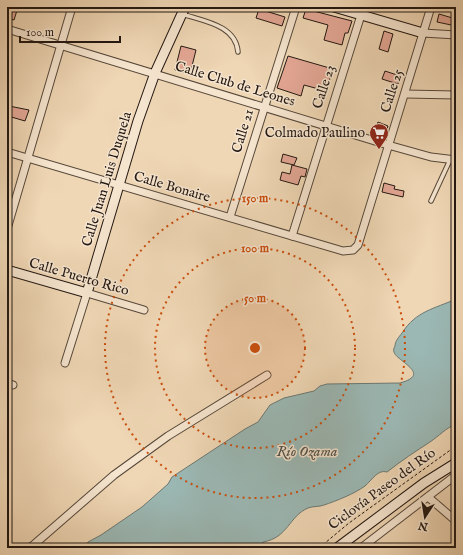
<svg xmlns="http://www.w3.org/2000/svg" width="463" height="555" viewBox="0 0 463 555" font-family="'IM FELL English',serif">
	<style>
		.water { fill: #9bb8b4; stroke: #6b7873 }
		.building { fill: #e3a694; stroke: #231812 }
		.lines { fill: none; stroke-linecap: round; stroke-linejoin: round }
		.lane-casing { stroke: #56483a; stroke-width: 5.5 }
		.street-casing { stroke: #56483a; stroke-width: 9 }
		.secondary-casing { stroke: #231812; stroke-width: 11 }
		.path { stroke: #231812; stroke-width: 1; stroke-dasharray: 3 2; stroke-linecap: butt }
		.lane { stroke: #f5e4ce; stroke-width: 3.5 }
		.street { stroke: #f5e4ce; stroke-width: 7 }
		.secondary { stroke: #f5e4ce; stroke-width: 9 }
		.ring { fill: none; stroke: #ca4f0d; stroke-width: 2; stroke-dasharray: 2 4 }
		.labels { text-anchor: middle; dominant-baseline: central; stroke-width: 3; stroke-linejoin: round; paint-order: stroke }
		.street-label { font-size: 14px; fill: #231812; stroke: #f5e4ce }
		.poi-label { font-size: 14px; fill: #231812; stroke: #f5e4ce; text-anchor: end }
		.water-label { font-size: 15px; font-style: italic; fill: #4d504b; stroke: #f5e4ce }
		.centre { fill: #ca4f0d; stroke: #f5e4ce; stroke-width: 2 }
		.ring-label { font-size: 12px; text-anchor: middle; font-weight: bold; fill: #ca4f0d; stroke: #f5e4ce; stroke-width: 3; stroke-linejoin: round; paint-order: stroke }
	</style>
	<rect width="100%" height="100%" fill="#efd6b4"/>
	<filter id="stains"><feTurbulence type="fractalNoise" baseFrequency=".005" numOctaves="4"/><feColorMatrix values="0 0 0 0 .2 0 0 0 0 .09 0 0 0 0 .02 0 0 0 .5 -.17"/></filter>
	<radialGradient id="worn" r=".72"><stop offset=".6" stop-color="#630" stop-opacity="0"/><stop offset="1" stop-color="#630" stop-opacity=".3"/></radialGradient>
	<path class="water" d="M456,299v125c-10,4 -17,12 -26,18 -14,9 -29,19 -43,30 -9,-3 -15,8 -22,14 -11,8 -29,15 -41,19 -5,2 -11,1 -16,3 -19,8 -20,30 -45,34l-4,6h-176l5,-6 13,-7 41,-28 26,-23 4,-7 73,-48 13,-7 12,-17 14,-7 30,-7 6,-5 7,-2 73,-1c33,-9 -4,-22 -6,-31 -1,-2 0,-4 1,-6 0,-5 4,-9 7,-13 14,-22 32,-24 54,-34z"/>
	<g class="building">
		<path d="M7,7h11l-4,13 -7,-2z"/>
		<path d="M259,9l26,8 -3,9 -26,-8z"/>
		<path d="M306,9l46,12 -4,12h-3l-3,12 -18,-5 4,-15 -25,-7z"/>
		<path d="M439,14l17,5v7l-19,-4z"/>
		<path d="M384,31l9,3 -5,18 -9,-3z"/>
		<path d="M181,46l15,4 -6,24 -15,-4z"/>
		<path d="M288,56l45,13 -7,22 -22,-6 -3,11 -24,-8z"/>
		<path d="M385,71l15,5 -2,8 -16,-5z"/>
		<path d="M9,106l20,4 -4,11 -17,-5z"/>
		<path d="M378,122l10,4 -4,12 -10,-4z"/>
		<path d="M283,154l14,4 -3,7 -13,-3z"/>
		<path d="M292,165l15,4 -2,8 -4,-1 -3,9 -18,-5 2,-8 8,2z"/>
		<path d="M384,183l11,3 -1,3 10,2 -1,6 -21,-5z"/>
	</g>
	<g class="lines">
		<g class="lane-casing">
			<g id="lane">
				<path d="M182,14c21,7 54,11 56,38"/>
				<path d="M431,201l19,-41"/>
			</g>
		</g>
		<g class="street-casing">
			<g id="street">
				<path d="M7,29l381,116 43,12 25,3"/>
				<path d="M423,33l33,2"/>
				<path d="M405,94l51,1"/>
				<path d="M7,152l336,99 10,-1 5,-5 73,-238"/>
				<path d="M230,217l66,-210"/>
				<path d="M7,229l65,-222"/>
				<path d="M292,236l69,-221"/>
				<path d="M65,363l22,-70 57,17"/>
				<path d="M7,383l6,2"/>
				<path d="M428,497l28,24"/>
				<path d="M30,548l84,-73 54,-39 99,-61"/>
				<path d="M361,548l95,-73"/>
			</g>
		</g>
		<g class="secondary-casing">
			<g id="secondary">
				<path d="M334,7l89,26"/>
				<path d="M7,270l80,23 51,-172 17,-48 30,-66"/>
				<path d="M337,548l87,-65 32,-20"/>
			</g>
		</g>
		<path class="path" d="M319,548l30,-25 107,-77"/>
		<use href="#lane" class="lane"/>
		<use href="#street" class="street"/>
		<use href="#secondary" class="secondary"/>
	</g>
	<circle cx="255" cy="348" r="50" fill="#ca4f0d" fill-opacity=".12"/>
	<g class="ring">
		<circle cx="255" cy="348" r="50"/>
		<circle cx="255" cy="348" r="100"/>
		<circle cx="255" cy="348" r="150"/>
	</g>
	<defs>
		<g id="supermarket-pin" transform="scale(1)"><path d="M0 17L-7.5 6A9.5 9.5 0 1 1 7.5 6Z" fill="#8f2418" stroke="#f5e4ce"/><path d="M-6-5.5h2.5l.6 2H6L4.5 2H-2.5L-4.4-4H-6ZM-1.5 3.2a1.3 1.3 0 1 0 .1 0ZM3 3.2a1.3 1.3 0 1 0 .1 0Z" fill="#fff"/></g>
	</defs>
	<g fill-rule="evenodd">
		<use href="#supermarket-pin" x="379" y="133"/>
	</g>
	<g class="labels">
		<g class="street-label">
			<text transform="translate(235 84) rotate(17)">Calle Club de Leones</text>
			<text transform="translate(324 87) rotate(-72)">Calle 23</text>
			<text transform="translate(392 91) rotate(-72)">Calle 25</text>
			<text transform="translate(243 131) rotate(-73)">Calle 21</text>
			<text transform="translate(107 179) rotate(-73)">Calle Juan Luis Duquela</text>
			<text transform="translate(172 187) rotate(16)">Calle Bonaire</text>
			<text transform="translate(79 277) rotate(16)">Calle Puerto Rico</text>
			<text transform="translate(382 489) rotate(-36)">Ciclovía Paseo del Río</text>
		</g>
		<g class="poi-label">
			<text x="365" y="133">Colmado Paulino</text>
		</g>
		<g class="water-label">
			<text x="307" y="451">Río Ozama</text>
		</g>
	</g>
	<circle cx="255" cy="348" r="6" class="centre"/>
	<g class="ring-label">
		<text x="255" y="202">150 m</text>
		<text x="255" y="252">100 m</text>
		<text x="255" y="302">50 m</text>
	</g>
	<rect width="463" height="555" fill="none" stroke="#efd6b4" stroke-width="24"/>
	<rect x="8" y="8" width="447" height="539" fill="none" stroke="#231812" stroke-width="2"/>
	<rect x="12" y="12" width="439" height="531" fill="none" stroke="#231812"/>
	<g transform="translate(425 517) rotate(192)" stroke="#f5e4ce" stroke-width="3" paint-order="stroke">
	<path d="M0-3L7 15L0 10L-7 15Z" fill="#231812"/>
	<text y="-6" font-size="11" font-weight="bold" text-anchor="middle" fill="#231812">N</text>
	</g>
	<path d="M20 36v6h100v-6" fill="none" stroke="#231812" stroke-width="2"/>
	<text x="26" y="36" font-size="12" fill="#231812" stroke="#f5e4ce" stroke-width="3" paint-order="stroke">100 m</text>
	<rect width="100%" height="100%" filter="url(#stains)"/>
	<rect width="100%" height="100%" fill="url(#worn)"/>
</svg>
